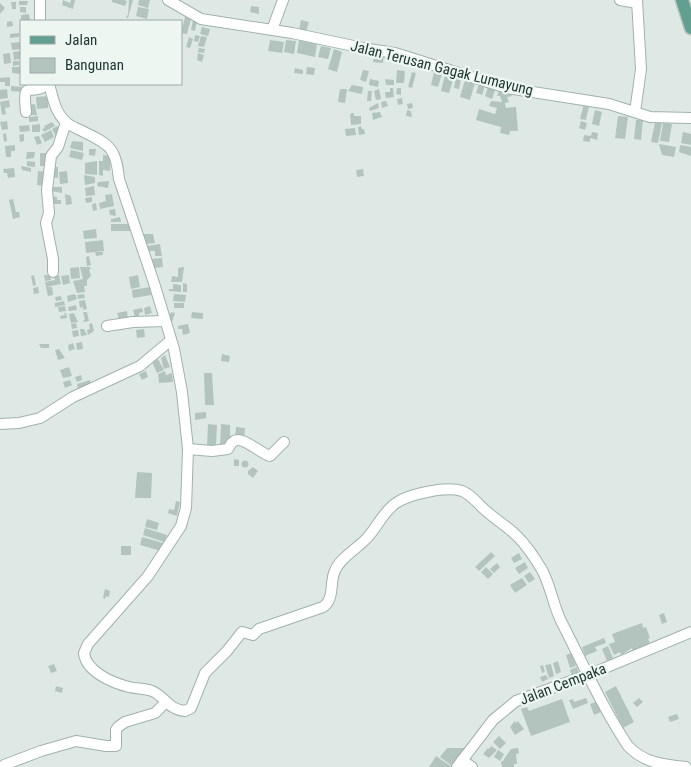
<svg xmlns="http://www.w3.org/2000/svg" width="691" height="767" viewBox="0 0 691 767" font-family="'Roboto Condensed',sans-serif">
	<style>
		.building { fill: #b3c4be }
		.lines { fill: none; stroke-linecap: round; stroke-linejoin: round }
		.minor-casing { stroke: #a1b1ac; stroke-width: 12 }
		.major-casing { stroke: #bcc4c2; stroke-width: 15 }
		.minor { stroke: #fff; stroke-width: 10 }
		.major { stroke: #639f91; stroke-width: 12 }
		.labels { text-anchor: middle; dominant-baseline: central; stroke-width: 4.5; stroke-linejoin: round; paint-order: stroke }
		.street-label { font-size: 15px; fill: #203933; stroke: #eef6f2 }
	</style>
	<rect width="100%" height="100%" fill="#dee9e5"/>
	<g class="building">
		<path d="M63,0l7,3 1,-3h4l-2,9 -11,-4z"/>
		<path d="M112,0h12l3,1 -2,5 -13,-4z"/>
		<path d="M129,0h4l-5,18h-2l2,-4z"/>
		<path d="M139,0h11l-2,8 -10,-3z"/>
		<path d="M19,1h9l-1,4h-8z"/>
		<path d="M11,2h5v7h-4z"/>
		<path d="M0,3l5,5 -5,6z"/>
		<path d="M251,6l8,1v7l-9,-2z"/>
		<path d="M20,7h6v6l-6,-1z"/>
		<path d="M138,7l11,2 -2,10 -11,-3z"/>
		<path d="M29,14l1,7h-9v-6z"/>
		<path d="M185,17l6,2 -4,15 -6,-1z"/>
		<path d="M193,20l4,1 -2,10 -4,-1z"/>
		<path d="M301,20l8,2 -3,10 -7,-2z"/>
		<path d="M12,21l1,5 -6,1v-5z"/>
		<path d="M202,27l8,2 -2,7 -8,-2z"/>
		<path d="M19,33v4l-9,1v-4z"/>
		<path d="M195,35l5,1 -2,6 -4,-1z"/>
		<path d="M201,36l6,1 -3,10 -6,-1z"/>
		<path d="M189,37l4,2 -3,9 -4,-1z"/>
		<path d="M270,40l14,2 -2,11 -14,-2z"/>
		<path d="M286,40l10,1 -2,13 -10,-2z"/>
		<path d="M299,40l18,4 -2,13 -18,-4z"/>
		<path d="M21,42v7l-9,1 -1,-7z"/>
		<path d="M321,46l10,2 -3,11 -10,-2z"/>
		<path d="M199,48l6,1 -1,4 -6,-1z"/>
		<path d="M334,49l8,3 -5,20 -9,-3z"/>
		<path d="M370,50l14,3 -1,10 -10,-1 1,-6 -5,-1z"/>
		<path d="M21,51l-1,8 -6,1 -1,-8z"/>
		<path d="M10,53l1,10 -7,1 -1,-10z"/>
		<path d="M198,53l6,2 -2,7 -5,-2z"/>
		<path d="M13,61h6v4l-6,1z"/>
		<path d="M12,67h8v7l-8,-1z"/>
		<path d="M307,67l8,1 -1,7 -8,-1z"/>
		<path d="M295,68l8,2v4l-9,-1z"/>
		<path d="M363,70l6,1 -3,11 -6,-2z"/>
		<path d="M397,70l8,1 -1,12h-8z"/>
		<path d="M412,72l4,1 -4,15 -4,-1z"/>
		<path d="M434,72l8,2 -4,13 -7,-2z"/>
		<path d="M445,75l9,2 -5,16 -8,-2z"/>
		<path d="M10,77v9h-5v-4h-5v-4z"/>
		<path d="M456,78l5,1 -2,10 -5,-1z"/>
		<path d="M370,79l9,2 -1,6 -9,-2z"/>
		<path d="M385,79l9,1v5h-8z"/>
		<path d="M465,80l10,3 -5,17 -10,-3z"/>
		<path d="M479,84l6,1 -3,10 -6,-2z"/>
		<path d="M352,85l11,2 -1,7 -14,-3z"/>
		<path d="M11,86l13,1 -1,5 -12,-1z"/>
		<path d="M488,87l7,3 -3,9 -7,-3z"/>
		<path d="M390,88h3l1,9 -8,1 -1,-6h5z"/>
		<path d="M397,88h4v7l-5,-1z"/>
		<path d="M7,89l1,9 -8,1v-9z"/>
		<path d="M340,89h7l-2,14 -7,-1z"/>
		<path d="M379,89l2,10 -5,1 -2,-9z"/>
		<path d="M368,91h4l-1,10h-4z"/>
		<path d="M499,91l12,3 1,2 -5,1 2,5 -4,1 1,5 10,-1 2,24h-8l-1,4 -9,-2 1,-6 -25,-7 3,-11 16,5 2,-6 -8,-2 2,-5 11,1 -2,-6h-3z"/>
		<path d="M48,96v12l-11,1 -1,-12z"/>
		<path d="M402,98l1,6 -5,1 -1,-6z"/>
		<path d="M9,100l1,7 -5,1 1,6 -4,1 -2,-13z"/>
		<path d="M386,101l2,5 -6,2 -1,-6z"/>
		<path d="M378,103l1,5 -9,3 -1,-3z"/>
		<path d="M412,103l1,5 -5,1 -1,-5z"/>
		<path d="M35,104l2,11h-7l-1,-10z"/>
		<path d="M584,104l5,2 -3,14 -6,-1z"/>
		<path d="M407,110l4,1 1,6 -6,-1z"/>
		<path d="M595,110l7,2 -3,14 -7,-2z"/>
		<path d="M380,112l2,5 -9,3 -1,-7z"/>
		<path d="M354,113v3h7v8l-10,1 -1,-11z"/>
		<path d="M38,116v5l-9,1v-5z"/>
		<path d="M618,116l10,1 -3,22 -10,-1z"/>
		<path d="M636,120h7l-2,20 -7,-1z"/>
		<path d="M7,121l1,8 -6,1 -2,-8z"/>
		<path d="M581,121l6,2 -2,7 -6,-2z"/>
		<path d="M52,122l3,4 -11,6 -2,-3 3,-1 -1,-2z"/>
		<path d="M655,122l7,1 -4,20 -7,-1z"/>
		<path d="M663,123l9,1 -3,18 -9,-1z"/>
		<path d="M40,124v8h-8v-7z"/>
		<path d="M29,125l1,6 -10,1 -1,-6z"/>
		<path d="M57,126l5,9 -6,2 -4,-8z"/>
		<path d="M361,126l1,3h2l1,5 -6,1 -1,-8z"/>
		<path d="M355,128l1,7 -10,1 -1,-7z"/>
		<path d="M51,130l3,7 -9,5 -4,-7z"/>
		<path d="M592,132l6,1 -1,7 -7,-2v4l-7,-1 1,-6 7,1z"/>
		<path d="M683,132l8,2v11l-10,-2z"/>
		<path d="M6,133l1,8 -3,1 -1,-8z"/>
		<path d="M24,134v7l-4,1 -1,-7z"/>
		<path d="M39,136l3,7 -5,2 -3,-8z"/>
		<path d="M72,141l11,1v9l-13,-3z"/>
		<path d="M659,144l17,3 -2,10 -12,-2z"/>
		<path d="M15,145v6h-4v6h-5l-1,-11z"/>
		<path d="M680,145l11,2v9l-12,-4z"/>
		<path d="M89,149h7l-1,7 -6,-1z"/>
		<path d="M71,150l13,3 -2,7 -13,-3z"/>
		<path d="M27,152h8l-1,6 -8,1z"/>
		<rect x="40" y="153" width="10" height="13"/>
		<path d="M103,155l8,1 -1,15 -7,-1v6l-4,-1v-14h4z"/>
		<path d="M27,161l8,1v5l-8,-1z"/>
		<path d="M97,161v14l-12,-1v-11z"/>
		<path d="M21,166l10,2v4l-9,-2z"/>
		<path d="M51,167h7v11l-8,-1z"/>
		<path d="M14,168l1,9 -7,1 -1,-5h-3l-1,-4z"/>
		<path d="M363,169l1,7 -7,1 -1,-7z"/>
		<path d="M38,171l8,1v14l-9,-1z"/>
		<path d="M67,171l1,12 -8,1 -1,-12z"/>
		<path d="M84,175l11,2v6l-10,2z"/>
		<path d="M109,181l-1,7 -11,-2 1,-4z"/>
		<path d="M94,186l1,9 -9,1 -1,-8z"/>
		<path d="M51,187h11v6l-11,-2z"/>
		<path d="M65,194l6,2 1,8 -6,1z"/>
		<path d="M112,194l2,12 -14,3 -1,-6 7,-2 -1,-6z"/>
		<path d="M51,196l6,1v3h4v4h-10z"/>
		<path d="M92,197v5l-6,1 -1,-5z"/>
		<path d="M13,199l3,13h3l1,5 -7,2 -4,-19z"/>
		<path d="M96,203l1,7 -4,1 -1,-7z"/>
		<path d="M115,209l1,7 -6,-1 -1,-5z"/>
		<path d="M120,217l1,5h-10v-3z"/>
		<rect x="111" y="224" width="19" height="7"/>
		<path d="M96,229l1,9 -13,1 -1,-8z"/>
		<path d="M143,234h10l2,9 -10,1z"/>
		<path d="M103,240l1,11 -18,2 -1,-11z"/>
		<path d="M160,244l2,12h-7v-5h-7l-1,-5z"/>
		<path d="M95,252h8v3l-7,1z"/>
		<path d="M89,256l2,9 -4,1 -1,-9z"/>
		<path d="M162,258l1,9 -9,1 -1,-7 -2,1v-3z"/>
		<path d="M79,267l1,11 -9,1 -1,-11z"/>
		<path d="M80,267h10l1,2h-2l2,7 -4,4v6h-3l1,6 -8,1 -4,-12 10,-2z"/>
		<path d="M184,267l-2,15h-11l1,-6 6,1v-9z"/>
		<path d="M34,275l2,10 -3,1 -2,-10z"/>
		<path d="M44,275h6l1,5 -6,1z"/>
		<path d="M59,275l2,9 -15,3 -1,-5 10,-2 -1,-4z"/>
		<path d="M69,275l1,8 -7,2 -2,-9z"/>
		<path d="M138,275l2,12 -9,2 -2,-12z"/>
		<path d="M183,283l4,1v8h-4z"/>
		<path d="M173,284l8,1v7l-12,-1v-2h4z"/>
		<path d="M38,287l1,6 -5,1 -1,-6z"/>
		<path d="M46,287h6l1,8 -5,1z"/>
		<path d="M150,287l1,8 -18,3 -1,-8z"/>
		<path d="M75,294l2,5 -9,3 -1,-6z"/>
		<path d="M84,294l1,4 -7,1 -1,-4z"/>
		<path d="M174,294l12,1 -1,7 -12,-1z"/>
		<path d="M61,296l1,4 -6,1 -1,-4z"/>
		<path d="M85,300l2,9 -4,1v-3l-3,1 -1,-7z"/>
		<path d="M64,301l1,4 -10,2v-4z"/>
		<rect x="174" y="303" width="10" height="5"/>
		<path d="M76,305l1,5 -8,1 -1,-4z"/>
		<path d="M65,306l1,5 -7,1 -1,-5z"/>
		<path d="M150,306l2,7 -7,2 -1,-7z"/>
		<path d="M142,308l1,4 -4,1v4l-4,1 -2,-8z"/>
		<path d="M127,311l1,7 -9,2 -2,-7z"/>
		<path d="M83,312h4l2,9 -5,1 -1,-2h2z"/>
		<path d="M171,312l4,1 -3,9 -4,-1v-2z"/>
		<path d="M192,312l11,1v6l-12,-1z"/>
		<path d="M64,313h2l1,5 -6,1 -1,-3 5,-1z"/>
		<path d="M74,313l4,9 -7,1 -2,-9z"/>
		<path d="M76,323l1,5 -5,1 -1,-5z"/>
		<path d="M92,323l2,8 -6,4 -1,-5 3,-1 -1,-5z"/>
		<path d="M188,324l2,9 -7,2 -1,-6h-4v-3z"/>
		<path d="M80,329h4l3,6 -6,1z"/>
		<path d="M144,329l1,8 -8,1 -1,-8z"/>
		<path d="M78,330l1,6 -6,1 -1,-6z"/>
		<path d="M82,342l1,7 -6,1 -1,-7z"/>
		<path d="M73,343l2,6 -6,2 -1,-6z"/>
		<path d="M39,344h10v4h-8z"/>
		<path d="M59,349l6,9 -7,2 -3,-10z"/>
		<path d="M222,354l8,2 -1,6 -8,-1z"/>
		<path d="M165,355l5,12 -6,2 -3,-11z"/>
		<path d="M158,359l6,11 -7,3 -5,-11z"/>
		<path d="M69,367l3,9 -9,2 -3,-8z"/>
		<path d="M146,371l2,6 -6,3 -3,-6z"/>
		<path d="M165,371l1,4 6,-2 1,9 -14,1 -1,-9z"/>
		<path d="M204,373h8l2,32h-9z"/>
		<path d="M81,375l1,5 -5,2 -2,-5z"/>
		<path d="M70,380l2,5 -7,3 -2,-6z"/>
		<path d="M90,380l1,7 -13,3 -1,-6z"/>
		<path d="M206,412v6l-11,2v-7z"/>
		<path d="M208,424l9,1 -1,21h-9z"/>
		<path d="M221,424l9,1v22h-10z"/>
		<path d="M236,427l9,1 -1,12 -9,-1z"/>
		<path d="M234,459l5,1v6h-5z"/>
		<circle cx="245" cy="464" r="3.5"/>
		<path d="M253,467l5,4 -5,7 -5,-4v-3z"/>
		<path d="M137,472l15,1 -1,25h-16z"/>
		<path d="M176,501l4,1 -3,14 -9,-3 1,-4 5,1z"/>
		<path d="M147,519l12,4 -2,7 -12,-3z"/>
		<path d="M145,528l22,7 -3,7 -21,-7z"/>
		<path d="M142,537l21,6 -2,8 -21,-6z"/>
		<rect x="121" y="546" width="10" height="9"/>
		<path d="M491,552l4,4 -16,15 -4,-4z"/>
		<path d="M519,553l3,6 -8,4 -3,-5z"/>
		<path d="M525,562l3,6 -9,6 -4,-6z"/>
		<path d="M497,563l3,4 -6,6 -4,-4z"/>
		<path d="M486,567l7,7 -5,5 -7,-7z"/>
		<path d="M530,572l5,7 -6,4 -5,-7z"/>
		<path d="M522,578l5,7 -12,8 -5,-8z"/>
		<path d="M105,589l5,2 -1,6 -3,-1 -1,3 -2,-1z"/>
		<path d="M664,613l3,9 -5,2 -3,-9z"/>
		<path d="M642,623l1,5 3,-1 4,11 -2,1 2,5 -17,7 -1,-3 -11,7 -1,-3 -6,3 -5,-11 6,-2 -3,-8z"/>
		<path d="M604,638l2,5 -11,4 2,4 -12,5 -3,-9z"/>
		<path d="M608,646l5,12 -6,3 -5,-12z"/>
		<path d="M572,653l4,13 -6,2 -4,-13z"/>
		<path d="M558,661l3,11 -5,2 -3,-11z"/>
		<path d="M54,664l3,7 -6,2 -3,-7z"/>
		<path d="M551,664l3,12 -5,2 -4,-13z"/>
		<path d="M543,665l2,7 -3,1 -2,-7z"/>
		<path d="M577,667l2,7 -7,2 -2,-6z"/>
		<path d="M546,675l2,4 -6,3 -2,-5z"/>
		<path d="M56,686l7,2 -1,5 -7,-2z"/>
		<path d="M616,686l18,36 -11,6 -18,-36z"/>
		<path d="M586,698l2,5 -15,6 -4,-9 4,-1 1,3z"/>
		<path d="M639,698l4,4 -6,5 -4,-4z"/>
		<path d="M562,699l8,23 -39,14 -10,-27 6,-2 2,4z"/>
		<path d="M598,701l5,10 -9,4 -4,-11z"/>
		<path d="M677,714l2,5 -9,3 -2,-5z"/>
		<path d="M515,721l1,2 2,-2 6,8 -9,6 -5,-8z"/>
		<path d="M499,736l7,7 -6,6 -7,-7z"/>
		<path d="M491,746l6,4 -8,8 -6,-4 5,-6 1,1z"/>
		<path d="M447,748h18l-13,18 -12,-9z"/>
		<path d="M518,748l1,5 -3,1 1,10h-3v3h-12l-1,-5 3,-2v-1l7,-10z"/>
		<path d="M498,750l6,4 -4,7 -6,-4z"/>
		<path d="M436,756l16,11h-23z"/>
	</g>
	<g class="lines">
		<g class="minor-casing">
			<g id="minor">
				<path d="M168,0l33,19 91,14 76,16 27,4 112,35 102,16 41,13 41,1"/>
				<path d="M620,0l17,3"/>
				<path d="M40,21v-21"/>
				<path d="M272,30l11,-30"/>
				<path d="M49,84c4,14 6,29 18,39 5,4 12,6 17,9 27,13 32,17 35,47l35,104 20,66 8,43 6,57 -2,59 -5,18 -33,50 -60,68 -4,9c2,19 29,30 45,34 8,2 16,1 23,4 14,6 15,18 33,20l6,-3 14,-35 22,-22 15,-19 11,3 6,-6 64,-22c11,-7 7,-22 11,-34 5,-15 23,-24 33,-35 11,-12 16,-26 29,-35 13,-9 50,-17 66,-12 10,4 15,12 23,19 10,9 23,17 32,26 10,10 18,22 25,34 9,16 11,36 20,53 21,41 40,84 66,123 16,17 36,19 58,21"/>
				<path d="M26,112c-4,-37 5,-13 21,-28"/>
				<path d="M635,112l6,-43 -4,-69"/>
				<path d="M53,272v-13l-7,-36 3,-10 -2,-23 4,-34 7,-9 8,-25"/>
				<path d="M107,326l26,-4 32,-1"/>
				<path d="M0,424l19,-1 21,-5 33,-21 67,-31 31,-26"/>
				<path d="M188,449l24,2 16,-2c2,-3 3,-6 5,-7 8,-8 28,12 37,14l14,-14"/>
				<path d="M462,760l10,7"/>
				<path d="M3,767l1,-2 37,-14 35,-10 30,5h10v-16l2,-3 7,-5 30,-9 10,-10"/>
				<path d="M457,767l36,-47 23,-19 72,-26 103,-43"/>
			</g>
		</g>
		<g class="major-casing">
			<path id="major" d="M682,0l9,28"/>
		</g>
		<use href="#minor" class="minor"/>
		<use href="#major" class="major"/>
	</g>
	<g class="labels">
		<g class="street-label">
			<text transform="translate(442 68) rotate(14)">Jalan Terusan Gagak Lumayung</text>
			<text transform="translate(563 684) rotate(-21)">Jalan Cempaka</text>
		</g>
	</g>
	<rect x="20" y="20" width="162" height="65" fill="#eef6f2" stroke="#9caaa6"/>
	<rect x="30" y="36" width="25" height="8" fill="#639f91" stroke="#9caaa6"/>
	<text x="65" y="45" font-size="15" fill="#203933">Jalan</text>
	<rect x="30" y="58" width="25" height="15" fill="#b3c4be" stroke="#9caaa6"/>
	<text x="65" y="70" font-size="15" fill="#203933">Bangunan</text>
</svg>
